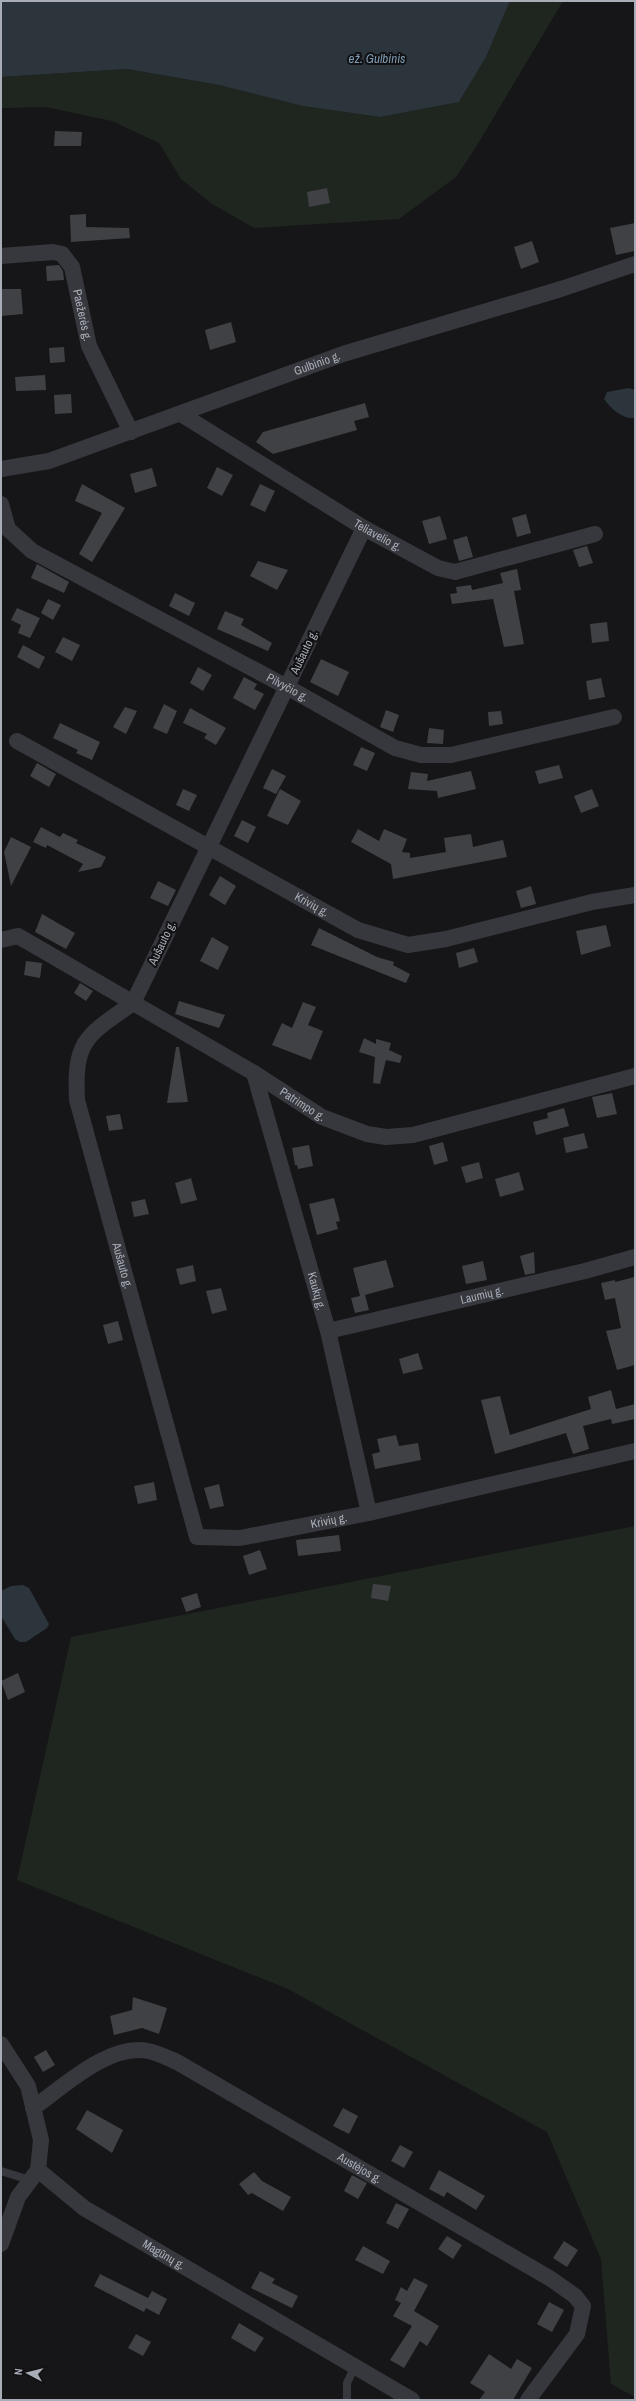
<svg xmlns="http://www.w3.org/2000/svg" width="636" height="2401" viewBox="0 0 636 2401" font-family="'Archivo Narrow',sans-serif">
	<style>
		.green { fill: #1e261f }
		.water { fill: #2c353c }
		.building { fill: #404145 }
		.lines { fill: none; stroke-linecap: round; stroke-linejoin: round }
		.service { stroke: #37383d; stroke-width: 8 }
		.minor { stroke: #37383d; stroke-width: 16 }
		.labels { text-anchor: middle; dominant-baseline: central; stroke-width: 4; stroke-linejoin: round; paint-order: stroke }
		.street-label { font-size: 12px; fill: #a8adb8; stroke: #111113 }
		.water-label { font-size: 13px; font-style: italic; fill: #7f9bb3; stroke: #111113 }
	</style>
	<rect width="100%" height="100%" fill="#161618"/>
	<g class="green">
		<path d="M510,1h53l-87,146 -20,30 -57,42 -145,9 -42,-24 -31,-25 -22,-36 -47,-22 -66,-14 -45,1v-31l126,-8 92,16 84,21 77,11 79,-15 27,-45z"/>
		<path d="M635,1526v871l-24,-13 -10,-125 -54,-127 -259,-143 -271,-109 54,-243z"/>
	</g>
	<g class="water">
		<path d="M1,1h509l-24,56 -27,45 -79,15 -77,-11 -84,-21 -92,-16 -126,8z"/>
		<path d="M629,388l6,2v28c-13,1 -24,-9 -31,-19l3,-7z"/>
		<path d="M23,1585l6,3 20,36 -2,4 -21,14h-6l-5,-3 -14,-23v-25l10,-5z"/>
	</g>
	<g class="building">
		<path d="M55,131l27,1 -1,14h-27z"/>
		<path d="M327,188l3,15 -21,4 -2,-15z"/>
		<path d="M86,214v13l43,1 1,10 -59,4 -1,-27z"/>
		<path d="M635,223v28l-19,4 -6,-27z"/>
		<path d="M532,241l7,21 -18,7 -7,-22z"/>
		<path d="M59,265l4,6 1,9 -17,1 -1,-15z"/>
		<path d="M1,289h20l2,25 -22,2z"/>
		<path d="M231,322l5,20 -26,8 -5,-20z"/>
		<path d="M64,347l1,15 -15,1 -1,-15z"/>
		<path d="M45,375l1,15 -30,1 -1,-14z"/>
		<path d="M71,394l1,19 -17,1 -1,-19z"/>
		<path d="M365,403l4,14 -15,4 3,9 -84,24 -17,-12 7,-10z"/>
		<path d="M217,467l16,8 -11,21 -15,-8z"/>
		<path d="M152,468l5,18 -22,7 -5,-19z"/>
		<path d="M82,484l43,24 -33,54 -13,-8 23,-41 -27,-12z"/>
		<path d="M260,484l15,7 -10,21 -15,-7z"/>
		<path d="M526,514l5,19 -14,4 -5,-19z"/>
		<path d="M440,516l7,23 -18,5 -7,-23z"/>
		<path d="M467,536l6,21 -14,4 -6,-21z"/>
		<path d="M587,546l6,17 -14,4 -6,-17z"/>
		<path d="M258,561l30,9 -11,20 -27,-14z"/>
		<path d="M37,564l32,18 -5,11 -33,-15z"/>
		<path d="M517,569l4,21 -7,1 10,53 -20,3 -11,-48 -41,5 -2,-10 7,-1 -1,-6 15,-2 1,5 31,-7 -3,-10z"/>
		<path d="M175,593l20,10 -6,13 -20,-10z"/>
		<path d="M48,599l13,6 -8,15 -12,-7z"/>
		<path d="M17,608l23,10 -10,20 -12,-5 3,-8 -10,-5z"/>
		<path d="M225,611l19,8 -3,6 31,18 -4,8 -51,-22z"/>
		<path d="M607,622l2,19 -17,2 -2,-19z"/>
		<path d="M63,637l17,8 -8,16 -17,-9z"/>
		<path d="M23,645l22,12 -6,12 -22,-12z"/>
		<path d="M321,659l28,13 -11,24 -28,-14z"/>
		<path d="M198,667l14,8 -9,16 -13,-8z"/>
		<path d="M244,677l13,7 -3,5 10,5 -9,16 -22,-12z"/>
		<path d="M601,678l4,19 -16,3 -3,-19z"/>
		<path d="M164,704l13,7 -10,23 -14,-6z"/>
		<path d="M125,707l12,4 -11,23 -13,-7z"/>
		<path d="M190,708l36,20 -10,17 -12,-7 3,-4 -24,-11z"/>
		<path d="M386,710l13,5 -6,17 -13,-5z"/>
		<path d="M501,711l2,13 -14,2 -1,-14z"/>
		<path d="M60,723l40,19 -8,18 -16,-7 2,-3 -25,-12z"/>
		<path d="M429,728l15,2 -1,14 -16,-1z"/>
		<path d="M361,747l14,6 -8,18 -14,-6z"/>
		<path d="M37,763l19,11 -7,13 -19,-11z"/>
		<path d="M559,765l4,13 -24,6 -4,-13z"/>
		<path d="M272,769l14,7 -10,18 -13,-6z"/>
		<path d="M471,771l5,18 -38,9 -1,-7 -29,-2 3,-17 17,2 -1,7z"/>
		<path d="M183,789l14,6 -8,16 -13,-6z"/>
		<path d="M280,789l21,12 -13,24 -21,-9z"/>
		<path d="M592,789l7,17 -18,7 -7,-17z"/>
		<path d="M242,820l14,7 -8,16 -14,-7z"/>
		<path d="M41,827l19,10 3,-4 15,7 -2,3 30,14 -5,10 -23,5 5,-8 -36,-19 -1,3 -13,-6z"/>
		<path d="M358,829l21,12 5,-12 23,10 -5,13 8,1v5l36,-6 -2,-14 27,-4 2,13 30,-7 4,17 -114,22 -2,-15 -40,-22z"/>
		<path d="M11,837l20,10 -20,39 -7,-34z"/>
		<path d="M220,876l16,10 -11,19 -16,-10z"/>
		<path d="M158,881l18,9 -8,16 -18,-8z"/>
		<path d="M531,886l5,18 -15,4 -5,-17z"/>
		<path d="M42,914l33,19 -9,16 -31,-17z"/>
		<path d="M606,925l5,21 -30,9 -5,-24z"/>
		<path d="M319,928l58,29 17,5 -1,3 17,9 -4,9 -95,-38z"/>
		<path d="M212,937l17,10 -11,23 -18,-9z"/>
		<path d="M474,948l4,14 -19,6 -3,-15z"/>
		<path d="M26,961l16,2 -2,15 -16,-3z"/>
		<path d="M80,983l13,8 -7,10 -12,-8z"/>
		<path d="M179,1001l46,14 -6,13 -44,-14z"/>
		<path d="M303,1002l13,5 -8,18 15,6 -12,29 -39,-15 10,-22 10,5z"/>
		<path d="M364,1038l12,6v-5l15,4 -2,7 13,6 -2,7 -14,-3 -6,24 -7,-1 2,-26 -16,-5z"/>
		<path d="M176,1047h3l9,55 -21,1z"/>
		<path d="M612,1093l5,21 -20,4 -5,-21z"/>
		<path d="M564,1108l5,18 -33,9 -3,-13 15,-4 -1,-5z"/>
		<path d="M120,1114l3,15 -14,2 -3,-15z"/>
		<path d="M584,1133l4,15 -22,5 -3,-15z"/>
		<path d="M443,1142l5,19 -14,4 -5,-19z"/>
		<path d="M309,1145l4,21 -15,3 -1,-4h-2l-3,-17z"/>
		<path d="M479,1162l4,16 -17,5 -5,-16z"/>
		<path d="M519,1172l5,18 -24,7 -5,-18z"/>
		<path d="M191,1178l6,22 -16,4 -6,-21z"/>
		<path d="M334,1198l6,23 -4,1 2,7 -21,6 -8,-31z"/>
		<path d="M145,1199l4,15 -15,3 -3,-15z"/>
		<path d="M534,1252l1,21 -10,2 -5,-19z"/>
		<path d="M386,1260l8,27 -29,8 4,15 -14,3 -4,-15 9,-2 -7,-28z"/>
		<path d="M483,1261l4,19 -21,4 -4,-18z"/>
		<path d="M193,1265l3,16 -16,4 -4,-16z"/>
		<path d="M635,1277v88l-18,5 -11,-39 15,-3 -6,-30 -10,2 -4,-17 14,-3v2z"/>
		<path d="M221,1288l6,22 -15,4 -6,-23z"/>
		<path d="M118,1321l5,19 -15,4 -5,-19z"/>
		<path d="M418,1353l5,16 -20,5 -4,-15z"/>
		<path d="M611,1390l5,19 19,-5v15l-23,5 -1,-5 -28,7 6,23 -16,5 -7,-21 -71,21 -14,-54 19,-4 10,39 81,-26 -3,-12z"/>
		<path d="M396,1435l3,11 19,-3 3,17 -46,9 -3,-15 8,-2 -3,-13z"/>
		<path d="M154,1482l3,18 -19,4 -4,-18z"/>
		<path d="M219,1484l5,22 -14,3 -6,-21z"/>
		<path d="M339,1535l2,16 -43,5 -2,-16z"/>
		<path d="M260,1550l7,19 -18,6 -6,-19z"/>
		<path d="M373,1584l18,2 -3,15 -17,-3z"/>
		<path d="M197,1593l4,14 -15,5 -5,-14z"/>
		<path d="M18,1673l7,19 -17,8 -7,-19z"/>
		<path d="M133,1997l34,11 -8,26 -17,-6 -28,7 -4,-19 22,-6z"/>
		<path d="M46,2050l9,15 -12,7 -9,-15z"/>
		<path d="M343,2108l15,8 -9,18 -16,-8z"/>
		<path d="M87,2110l36,20 -11,23 -36,-24z"/>
		<path d="M400,2145l13,7 -9,16 -13,-7z"/>
		<path d="M439,2170l46,26 -9,14 -29,-18 -3,5 -15,-8z"/>
		<path d="M254,2172l8,9 29,16 -8,14 -31,-18 -4,2 -9,-11z"/>
		<path d="M352,2175l15,8 -9,16 -14,-8z"/>
		<path d="M396,2203l13,6 -11,20 -12,-6z"/>
		<path d="M447,2236l15,9 -9,14 -15,-10z"/>
		<path d="M564,2241l14,9 -11,17 -14,-9z"/>
		<path d="M363,2246l27,15 -7,13 -28,-14z"/>
		<path d="M260,2271l15,8 -3,4 26,13 -6,12 -41,-20z"/>
		<path d="M100,2274l48,24 4,-7 15,8 -8,16 -13,-7 -2,4 -50,-26z"/>
		<path d="M414,2278l14,7 -14,26 25,15 -12,20 -7,-5 -16,27 -14,-8 22,-34 -19,-10 8,-13 -6,-3 6,-13 6,4z"/>
		<path d="M549,2302l15,8 -12,22 -15,-8z"/>
		<path d="M239,2323l25,15 -9,14 -24,-14z"/>
		<path d="M136,2334l15,8 -8,14 -15,-8z"/>
		<path d="M489,2354l22,15 6,-10 15,9 -19,32h-34l6,-8 -15,-9z"/>
	</g>
	<g class="lines">
		<g class="service">
			<path d="M1,2171l29,9"/>
			<path d="M347,2400v-17l8,-17"/>
		</g>
		<g class="minor">
			<path id="s1" d="M1,256l52,-4 9,2 10,13 17,79 42,86"/>
			<path id="s2" d="M181,414l183,114 74,40 17,4 140,-38"/>
			<path id="s3" d="M1,469l48,-8 294,-107 218,-65 74,-25"/>
			<path id="s4" d="M1,504l7,25 24,22 255,136 108,61 26,7h30l163,-38"/>
			<path id="s5" d="M364,528l-231,475c-47,33 -59,37 -56,97l120,437 43,1 129,-25 266,-62"/>
			<path id="s6" d="M17,741l341,189 50,15 38,-6 146,-37 43,-7"/>
			<path id="s7" d="M1,940l17,-4 236,137 68,44 45,17 19,3 27,-2 222,-59"/>
			<path id="s8" d="M254,1073l74,258 41,182"/>
			<path id="s9" d="M328,1331l257,-60 50,-14"/>
			<path d="M1,2044l27,42 13,54 -3,30 -20,27 -17,47"/>
			<path id="s10" d="M33,2108c30,-21 76,-65 115,-57 10,2 20,7 29,11l374,217 24,17 8,10 -6,28 -49,66"/>
			<path id="s11" d="M38,2170l46,38 328,192"/>
		</g>
	</g>
	<g class="labels">
		<g class="street-label">
			<text stroke="none"><textPath href="#s1" startOffset="127">Paežerės g.</textPath></text>
			<text stroke="none"><textPath href="#s3" startOffset="334">Gulbinio g.</textPath></text>
			<text stroke="none"><textPath href="#s2" startOffset="231">Teliavelio g.</textPath></text>
			<text transform="translate(304 652) rotate(-64)">Aušauto g.</text>
			<text stroke="none"><textPath href="#s4" startOffset="348">Pilvyčio g.</textPath></text>
			<text stroke="none"><textPath href="#s6" startOffset="337">Krivių g.</textPath></text>
			<text transform="translate(162 943) rotate(-64)">Aušauto g.</text>
			<text stroke="none"><textPath href="#s7" startOffset="348">Patrimpo g.</textPath></text>
			<text stroke="none"><textPath href="#s5" startOffset="821">Aušauto g.</textPath></text>
			<text stroke="none"><textPath href="#s8" startOffset="227">Kaukų g.</textPath></text>
			<text stroke="none"><textPath href="#s9" startOffset="158">Laumių g.</textPath></text>
			<text stroke="none"><textPath href="#s5" startOffset="1236">Krivių g.</textPath></text>
			<text stroke="none"><textPath href="#s10" startOffset="374">Austėjos g.</textPath></text>
			<text stroke="none"><textPath href="#s11" startOffset="152">Magūnų g.</textPath></text>
		</g>
		<g class="water-label">
			<text x="377" y="58">ež. Gulbinis</text>
		</g>
	</g>
	<rect width="636" height="2401" fill="none" stroke="#a8adb8" stroke-width="4"/>
	<g transform="translate(28 2373) rotate(277)" stroke="#111113" stroke-width="3" paint-order="stroke">
	<path d="M0-3L7 15L0 10L-7 15Z" fill="#a8adb8"/>
	<text y="-6" font-size="11" font-weight="bold" text-anchor="middle" fill="#a8adb8">N</text>
	</g>
</svg>
